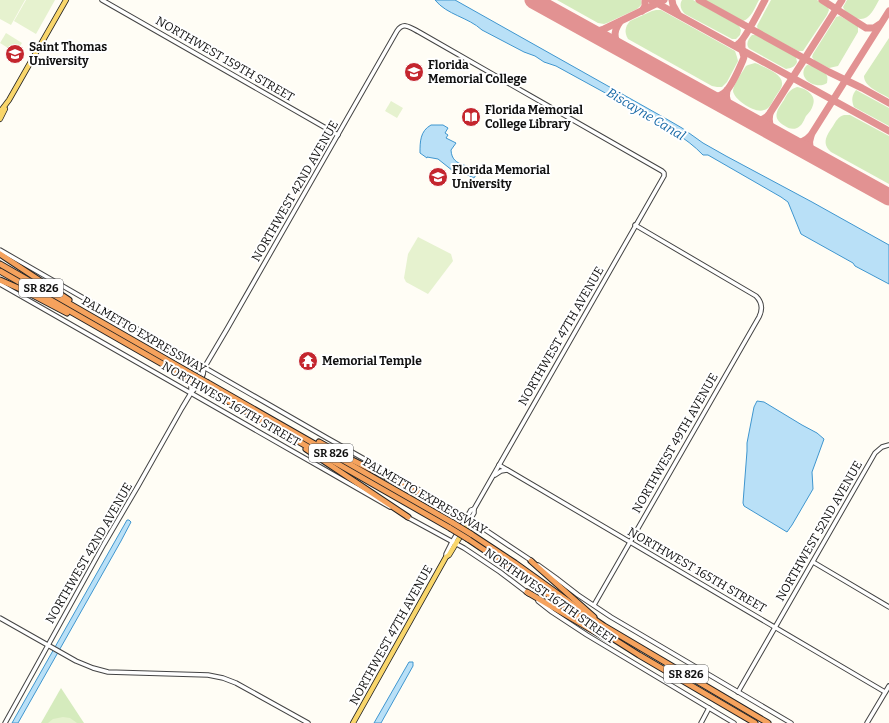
<svg xmlns="http://www.w3.org/2000/svg" width="889" height="723" viewBox="0 0 889 723" font-family="Bitter,serif">
	<style>
		.green { fill: #d5ebbd }
		.pitch { fill: #e6f2cf }
		.water { fill: #b9e0f7; stroke: #3f96cf }
		.lines { fill: none; stroke-linecap: round; stroke-linejoin: round }
		.taxiway { stroke: #e29292; stroke-width: 7 }
		.runway { stroke: #e29292; stroke-width: 17 }
		.minor-casing { stroke: #444; stroke-width: 5.5 }
		.major-casing { stroke: #222; stroke-width: 6 }
		.highway-casing { stroke: #222; stroke-width: 7 }
		.minor { stroke: #fff; stroke-width: 3.5 }
		.major { stroke: #f9d66b; stroke-width: 4.5 }
		.highway { stroke: #f5a25d; stroke-width: 5 }
		.highway-bridge-casing { stroke: #222; stroke-width: 7; stroke-linecap: butt }
		.highway-bridge { stroke: #f5a25d; stroke-width: 5 }
		.labels { text-anchor: middle; dominant-baseline: central; stroke-width: 4; stroke-linejoin: round; paint-order: stroke }
		.shield { fill: #fff; stroke: #585858; stroke-width: 1 }
		.shield-label { font-size: 11px; font-weight: bold; fill: #111 }
		.poi-label { font-size: 12px; font-weight: bold; fill: #111; stroke: #fff; text-anchor: start }
		.street-label { font-size: 12px; fill: #111; stroke: #fff }
		.water-label { font-size: 13px; font-style: italic; fill: #1768a6; stroke: #fff }
	</style>
	<rect width="100%" height="100%" fill="#fffdf5"/>
	<g class="green">
		<path d="M557,0h84c2,5 -1,6 -4,9l-30,14 -3,1 -6,-1z"/>
		<path d="M682,0h11l45,25 1,1 2,4 -1,5 -4,4h-4l-47,-25c-4,-4 -6,-9 -3,-14z"/>
		<path d="M705,0h54c-4,7 -8,19 -16,21z"/>
		<path d="M771,0h46l11,7 1,3 -2,5 -24,36h-5l-40,-21 -1,-4 1,-2z"/>
		<path d="M847,0h32c-6,11 -12,25 -27,16 -4,-3 -7,-4 -9,-9z"/>
		<path d="M656,10h5l74,41 2,6 1,4 -11,21 -5,5h-5l-5,-1 -84,-47c-4,-7 -3,-12 2,-18l22,-10z"/>
		<path d="M840,16l18,10v6l-20,34 -9,2 -14,-7 -3,-4 1,-3 22,-35 1,-2z"/>
		<path d="M752,35h4l40,22 1,5c-2,5 -6,6 -11,7l-36,-20c-5,-4 -2,-10 2,-14z"/>
		<path d="M889,38v60c-8,-5 -25,-11 -25,-22z"/>
		<path d="M755,63l3,1c9,5 29,11 23,24 -2,4 -5,7 -7,11 -2,4 -5,10 -10,11 -8,4 -30,-10 -31,-19 0,-6 10,-20 13,-25l2,-1z"/>
		<path d="M807,65c5,0 19,6 20,11 1,3 0,5 0,7 -11,8 -32,-6 -20,-18z"/>
		<path d="M797,87c8,1 20,8 16,18 -1,4 -4,8 -7,11 -2,4 -4,10 -9,12 -5,2 -9,0 -12,-2 -14,-8 -8,-16 -1,-26 3,-6 6,-11 13,-13z"/>
		<path d="M856,90l33,18v18l-35,-19c-3,-7 -2,-12 2,-17z"/>
		<path d="M844,115h6l39,21v48l-58,-32c-10,-9 -4,-17 2,-26 3,-5 5,-9 11,-11z"/>
		<path d="M61,688l23,35h-43z"/>
	</g>
	<g class="pitch">
		<path d="M0,0h25l-14,25 -11,-6z"/>
		<path d="M26,0h29l-19,34 -22,-13z"/>
		<path d="M6,33l16,10 -6,10 -16,-10z"/>
		<path d="M391,101l12,7 -6,10 -12,-7z"/>
		<path d="M418,237l33,17 2,7 -25,33 -22,-12 -2,-4 4,-24z"/>
		<path d="M63,717l7,1 7,5h-29l5,-4z"/>
	</g>
	<g class="water">
		<path d="M435,0h20l208,117 19,11 21,15 23,13 86,46 77,43v39l-34,-18 -2,-3 -52,-29 -13,-32 -7,-5 -73,-42h-5c-17,-18 -41,-30 -63,-43 -28,-15 -56,-31 -84,-46l-12,-4 -9,-6 -11,-4 -42,-22c-14,-13 -35,-15 -47,-30z"/>
		<path d="M431,125h12l5,3 -3,5 3,2 -2,3 10,5 -5,7c1,19 20,11 25,25l-2,3 -13,-6 -8,-1 -15,-12 -11,-2v1l-7,-5c0,-11 0,-22 11,-28z"/>
		<path d="M757,401l7,1 38,23 15,8 7,6 -12,33 1,17 -21,36 -5,7 -43,-26 -1,-3 4,-52v-8l7,-36z"/>
		<path d="M127,520h2l2,2 -10,19 -103,182h-6z"/>
		<path d="M409,662h4v4l-32,57h-7z"/>
	</g>
	<g class="lines">
		<g class="taxiway">
			<path d="M651,0l238,131"/>
			<path d="M672,0l1,5 5,9"/>
			<path d="M699,0l130,72 33,16 27,15"/>
			<path d="M822,0l44,28h8l6,-4"/>
			<path d="M642,11l3,-5v-6"/>
			<path d="M620,22c-8,11 -6,20 4,28"/>
			<path d="M584,28c8,4 12,4 20,1l60,-29"/>
			<path d="M738,44c7,-4 22,-35 27,-44"/>
			<path d="M727,90c-2,9 1,16 8,22"/>
			<path d="M708,97c6,0 11,0 16,-4 6,-4 16,-26 19,-33l1,-3 -2,-7v-9"/>
			<path d="M770,113c-2,9 0,14 5,21"/>
			<path d="M747,118c10,4 17,3 23,-5l72,-113"/>
			<path d="M811,136c-3,8 -1,13 4,20"/>
			<path d="M791,143c9,0 14,-1 20,-8l78,-124"/>
		</g>
		<path class="runway" d="M533,0l356,197"/>
		<g class="minor-casing">
			<g id="minor">
				<path d="M102,0l236,135"/>
				<path d="M0,250l327,188 103,58"/>
				<path d="M0,284l322,184 68,39"/>
				<path d="M191,393c6,-6 13,-16 13,-25"/>
				<path d="M499,465l386,227"/>
				<path d="M495,475l6,-4 6,-1"/>
				<path d="M440,503l20,12 15,8 57,38"/>
				<path d="M407,517l57,31 36,24 29,22"/>
				<path d="M446,557v-3l5,-10 20,-34 3,-1"/>
				<path d="M813,562l76,45"/>
				<path d="M538,565l18,13 22,17 33,22 180,106"/>
				<path d="M538,601l14,11 35,23 147,88"/>
				<path d="M594,605l165,-288c4,-8 3,-15 -3,-21l-121,-71"/>
				<path d="M0,618l76,43 17,7 15,4 100,3 15,3 13,5 72,40"/>
				<path d="M738,692l137,-239 7,-6 7,-2"/>
				<path d="M5,723l99,-179 34,-58 44,-78 9,-15v-6l10,-16 3,-3 23,-39 170,-298c7,-10 14,-3 22,1l243,139 2,2v3l-190,333v4l-4,7"/>
				<path d="M701,723l8,-15"/>
				<path d="M867,723l22,-37"/>
			</g>
		</g>
		<g class="major-casing">
			<g id="major">
				<path d="M0,112l9,-12 57,-100"/>
				<path d="M0,119l5,-10"/>
				<path d="M353,723l93,-166 3,-2 21,-35"/>
			</g>
		</g>
		<g class="highway-casing">
			<g id="highway">
				<path d="M0,254l69,46"/>
				<path d="M0,264l190,109"/>
				<path d="M0,271l187,107"/>
				<path d="M0,280l25,11 42,22"/>
				<path d="M208,383l245,140"/>
				<path d="M205,388l245,140"/>
				<path d="M319,442l29,16 92,45"/>
				<path d="M306,449l102,68"/>
				<path d="M471,534l44,29 67,48 22,15 164,97"/>
				<path d="M468,539l46,31 67,48 17,11 41,26 116,68"/>
				<path d="M531,561l63,56"/>
				<path d="M527,592l82,48"/>
			</g>
		</g>
		<use href="#minor" class="minor"/>
		<use href="#major" class="major"/>
		<use href="#highway" class="highway"/>
		<g class="highway-bridge-casing">
			<g id="highway-bridge">
				<path d="M190,373l18,10"/>
				<path d="M187,378l18,10"/>
				<path d="M453,523l18,11"/>
				<path d="M450,528l18,11"/>
			</g>
		</g>
		<use href="#highway-bridge" class="highway-bridge"/>
	</g>
	<defs>
		<g id="university-disc" transform="scale(1)"><circle r="9.5" fill="#c4262e" stroke="#fff"/><path d="M0-5L7-2L0 1L-7-2ZM-4 1L0 2.5L4 1V4Q0 6-4 4Z" fill="#fff"/></g>
		<g id="school-disc" transform="scale(1)"><circle r="9.5" fill="#c4262e" stroke="#fff"/><path d="M0-5L7-2L0 1L-7-2ZM-4 1L0 2.5L4 1V4Q0 6-4 4Z" fill="#fff"/></g>
		<g id="library-disc" transform="scale(1)"><circle r="9.5" fill="#c4262e" stroke="#fff"/><path d="M-6-4Q-3-5.5-.7-3.5V5Q-3 3-6 4ZM6-4Q3-5.5 .7-3.5V5Q3 3 6 4Z" fill="#fff"/></g>
		<g id="temple-disc" transform="scale(1)"><circle r="9.5" fill="#c4262e" stroke="#fff"/><path d="M0-6L5-2H3V0L6.5 2.5H4V6H1.5V3h-3V6H-4V2.5H-6.5L-3 0V-2H-5Z" fill="#fff"/></g>
	</defs>
	<g fill-rule="evenodd">
		<use href="#university-disc" x="15" y="54"/>
		<use href="#school-disc" x="414" y="72"/>
		<use href="#library-disc" x="471" y="117"/>
		<use href="#university-disc" x="438" y="177"/>
		<use href="#temple-disc" x="308" y="361"/>
	</g>
	<g class="labels">
		<g class="shield">
			<rect x="19" y="279" width="44" height="18" rx="3"/>
			<rect x="309" y="444" width="44" height="18" rx="3"/>
			<rect x="664" y="665" width="44" height="18" rx="3"/>
		</g>
		<g class="shield-label">
			<text x="41" y="288">SR 826</text>
			<text x="331" y="453">SR 826</text>
			<text x="686" y="674">SR 826</text>
		</g>
		<g class="poi-label">
			<text x="29" y="47">Saint Thomas<tspan x="29" dy="14">University</tspan></text>
			<text x="428" y="65">Florida<tspan x="428" dy="14">Memorial College</tspan></text>
			<text x="485" y="110">Florida Memorial<tspan x="485" dy="14">College Library</tspan></text>
			<text x="452" y="170">Florida Memorial<tspan x="452" dy="14">University</tspan></text>
			<text x="322" y="361">Memorial Temple</text>
		</g>
		<g class="street-label">
			<text transform="translate(225 59) rotate(30)">NORTHWEST 159TH STREET</text>
			<text transform="translate(295 191) rotate(-60)">NORTHWEST 42ND AVENUE</text>
			<text transform="translate(144 335) rotate(30)">PALMETTO EXPRESSWAY</text>
			<text transform="translate(561 336) rotate(-60)">NORTHWEST 47TH AVENUE</text>
			<text transform="translate(231 404) rotate(30)">NORTHWEST 167TH STREET</text>
			<text transform="translate(675 443) rotate(-60)">NORTHWEST 49TH AVENUE</text>
			<text transform="translate(425 496) rotate(30)">PALMETTO EXPRESSWAY</text>
			<text transform="translate(819 531) rotate(-60)">NORTHWEST 52ND AVENUE</text>
			<text transform="translate(89 553) rotate(-60)">NORTHWEST 42ND AVENUE</text>
			<text transform="translate(697 570) rotate(30)">NORTHWEST 165TH STREET</text>
			<text transform="translate(550 596) rotate(35)">NORTHWEST 167TH STREET</text>
			<text transform="translate(391 635) rotate(-61)">NORTHWEST 47TH AVENUE</text>
		</g>
		<g class="water-label">
			<text transform="translate(646 114) rotate(31)">Biscayne Canal</text>
		</g>
	</g>
</svg>
